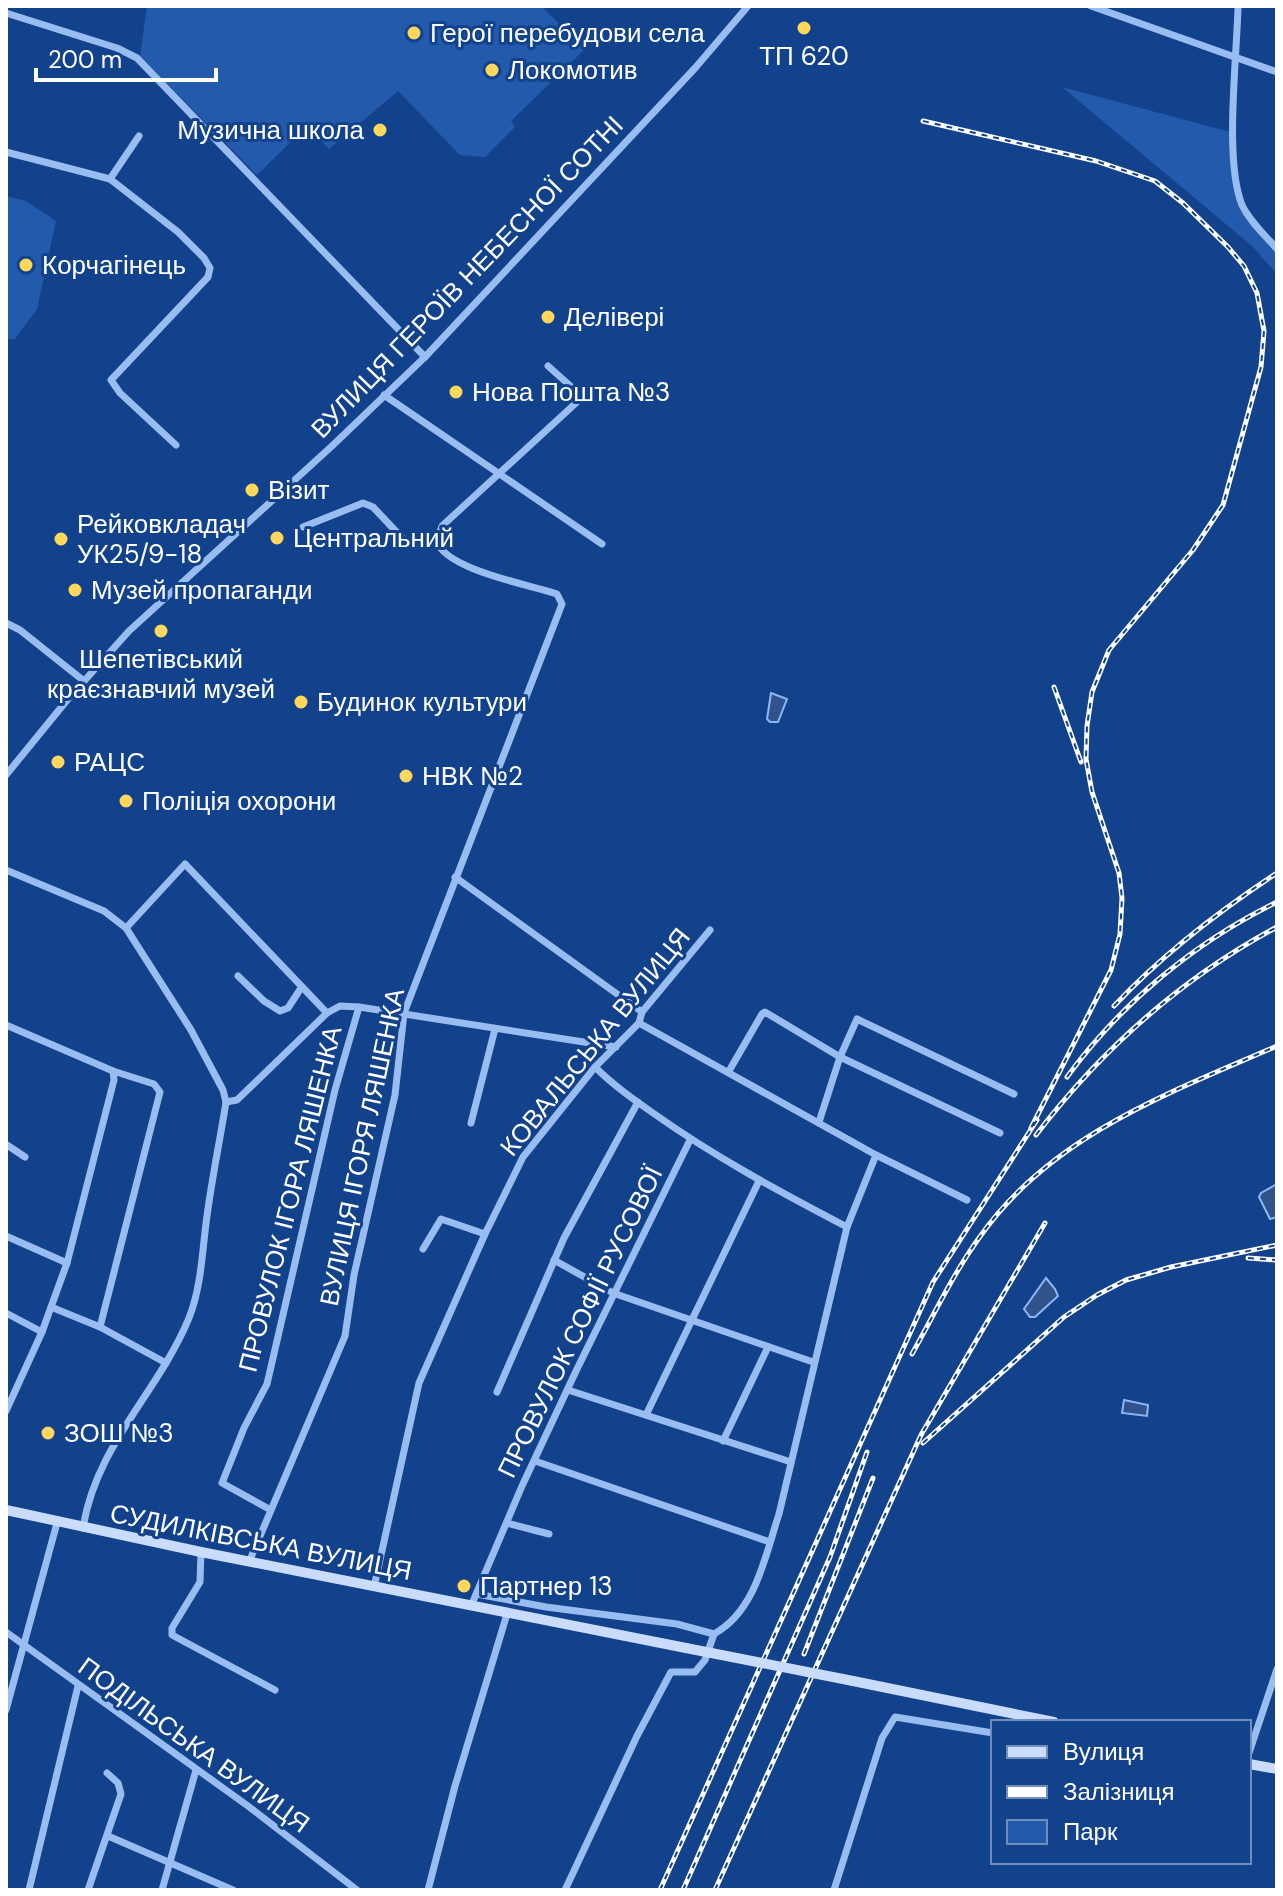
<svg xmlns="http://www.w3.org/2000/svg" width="1283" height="1896" viewBox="0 0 1283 1896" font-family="'DM Sans',sans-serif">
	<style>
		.green { fill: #245aab }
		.water { fill: #30538b; stroke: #8cb7f4; stroke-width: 2 }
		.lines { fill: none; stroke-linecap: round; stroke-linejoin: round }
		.street { stroke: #9abdf1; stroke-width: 7 }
		.secondary { stroke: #c9dcfc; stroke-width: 10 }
		.rail-casing { stroke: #fff; stroke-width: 5 }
		.rail { stroke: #12428c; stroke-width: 2; stroke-dasharray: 6; stroke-linecap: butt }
		.secondary-bridge { stroke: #c9dcfc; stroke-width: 10 }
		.poi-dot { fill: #ffd75a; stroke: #12428c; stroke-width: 3 }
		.labels { text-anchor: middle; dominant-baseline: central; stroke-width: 6; stroke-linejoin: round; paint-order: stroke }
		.poi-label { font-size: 26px; fill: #fff; stroke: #12428c; text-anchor: start }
		.street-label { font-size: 26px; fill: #fff; stroke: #12428c }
	</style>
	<rect width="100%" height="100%" fill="#12428c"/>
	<g class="green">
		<path d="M147,6h394l44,43 -74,72 4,6 -30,30 -25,-2 -62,-64 -69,58 -22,-23 -50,49 -117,-119z"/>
		<path d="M1062,87l172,46v28l9,47 34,41v25l-25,-28z"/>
		<path d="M6,196l20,5 30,20 -19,88 -23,31 -8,-2z"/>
	</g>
	<g class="water">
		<path d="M771,693l16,6 -9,23h-8l-3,-3z"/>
		<path d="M1277,1184v33l-7,2 -11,-22 2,-4z"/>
		<path d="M1046,1278l9,11 3,7 -23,21h-5l-6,-8z"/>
		<path d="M1124,1400l24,5 -1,11 -25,-3z"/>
	</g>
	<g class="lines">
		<g class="street">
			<path d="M1091,6l186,66"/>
			<path d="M1238,6c-1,52 -14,154 4,199 8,17 23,30 35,44"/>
			<path d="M6,13l111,35 20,10 288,299"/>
			<path d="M6,152l104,27 68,53 26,26 6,10 -2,9 -97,103 9,13 56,52"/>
			<path d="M110,179l29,-43"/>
			<path d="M384,395l218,149"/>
			<path d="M303,527l60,-24 10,4 33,35 15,2 16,-3"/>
			<path d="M6,623l14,7 64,51"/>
			<path d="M6,775l62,-76 61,-68 203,-185 93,-89 271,-290 52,-61"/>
			<path d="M6,870l98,41 22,17 65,102 32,60 3,12c-6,38 -14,76 -19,114 -5,34 -5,69 -18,102 -31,75 -93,127 -106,210"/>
			<path d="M455,877l187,135"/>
			<path d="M126,928l59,-64 142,149 13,-7 19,1 257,40"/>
			<path d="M238,976l26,25 16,10 8,-3 13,-20"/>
			<path d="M639,1023l237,132 91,45"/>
			<path d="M6,1025l107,46 1,9 -47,183 -25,69 -36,79"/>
			<path d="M595,1067c18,18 38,32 58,46 62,44 127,79 194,114"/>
			<path d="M729,1071l33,-57 3,-2 75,45 160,76"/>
			<path d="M226,1102l11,-2 90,-87"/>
			<path d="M819,1122l21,-65 17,-38 157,75"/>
			<path d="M471,1123l24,-94"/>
			<path d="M7,1145l18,12"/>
			<path d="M6,1236l61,27"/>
			<path d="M423,1249l18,-30 44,15"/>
			<path d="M554,1260l59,33 200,69"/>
			<path d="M51,1307l49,20 66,36"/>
			<path d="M6,1313l36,19"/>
			<path d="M100,1327l60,-235 -6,-8 -41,-13"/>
			<path d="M568,1390l223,72"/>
			<path d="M497,1392l67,-154 74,-136"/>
			<path d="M646,1415l113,-234"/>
			<path d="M723,1441l45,-94"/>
			<path d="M535,1461l235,81"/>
			<path d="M269,1509l-47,-26 22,-55 23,-44 68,-294 24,-83"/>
			<path d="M507,1523l42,11"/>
			<path d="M201,1552l-1,30 -28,46v7l103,55"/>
			<path d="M249,1562l96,-226 9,-61 41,-180 9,-82 158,-409 -5,-10c-27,-9 -113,-25 -120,-53l5,-15 135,-124 -1,-11 -28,-25"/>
			<path d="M374,1587l45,-204 66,-149 38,-77 72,-90 44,-44 3,-11 68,-82"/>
			<path d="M477,1594l69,13 131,17 37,10"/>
			<path d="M471,1606l51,-120 55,-117 113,-229"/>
			<path d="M6,1632l242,174 109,84"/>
			<path d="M714,1634c42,-23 51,-78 65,-120l68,-287 29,-72"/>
			<path d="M6,1710l51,-187"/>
			<path d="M1249,1753l28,-84"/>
			<path d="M108,1836l125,54"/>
			<path d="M29,1890l49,-204"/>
			<path d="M88,1890l33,-96 -3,-11 -11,-10"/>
			<path d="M162,1890l34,-120"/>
			<path d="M428,1890l27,-104 52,-172"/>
			<path d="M565,1890l72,-154 34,-64h24l10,-12 9,-26"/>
			<path d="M834,1890l48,-152 13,-21 98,16"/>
		</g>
		<g class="secondary">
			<path d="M6,1510l195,42 485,96"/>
			<path d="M853,1681l201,41"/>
			<path d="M1249,1764l28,5"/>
		</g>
		<g class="rail-casing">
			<g id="rail">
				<path d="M923,121l173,40 59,20 28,22 45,44 16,19 13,27 7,38 -3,36 -38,138 -30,45 -84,100 -17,42 -5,34 -1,33 6,33 27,81 3,25 -2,36 -9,36 -80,158"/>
				<path d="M1054,687l27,75"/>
				<path d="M1114,1006c48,-51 105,-95 163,-133"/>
				<path d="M1067,1077c54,-74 128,-135 210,-175"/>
				<path d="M1036,1135c65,-85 146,-157 241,-208"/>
				<path d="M1248,1258l29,2"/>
				<path d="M912,1354c22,-39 41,-80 67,-116 70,-101 189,-145 298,-192"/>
				<path d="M923,1443l141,-126 33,-22 29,-15 45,-13 106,-22"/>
				<path d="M804,1654l69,-176"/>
				<path d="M660,1890l273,-608 104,-162"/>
				<path d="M683,1890l147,-333 37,-105"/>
				<path d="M715,1890l206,-455 124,-212"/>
			</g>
		</g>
		<use href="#rail" class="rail"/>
		<path class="secondary-bridge" d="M686,1648l167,33"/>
	</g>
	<g class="poi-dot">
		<circle cx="804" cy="28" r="8"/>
		<circle cx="414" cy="33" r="8"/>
		<circle cx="492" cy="70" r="8"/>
		<circle cx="380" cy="130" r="8"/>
		<circle cx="26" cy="265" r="8"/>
		<circle cx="548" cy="317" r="8"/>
		<circle cx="456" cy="392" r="8"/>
		<circle cx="252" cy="490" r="8"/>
		<circle cx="277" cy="538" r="8"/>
		<circle cx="61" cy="539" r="8"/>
		<circle cx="75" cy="590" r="8"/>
		<circle cx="161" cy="631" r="8"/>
		<circle cx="301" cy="702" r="8"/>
		<circle cx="58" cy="762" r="8"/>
		<circle cx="406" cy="776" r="8"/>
		<circle cx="126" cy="801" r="8"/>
		<circle cx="48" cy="1433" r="8"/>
		<circle cx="464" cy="1586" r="8"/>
	</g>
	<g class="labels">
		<g class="poi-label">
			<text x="430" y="33">Герої перебудови села</text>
			<text x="804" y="56" text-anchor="middle">ТП 620</text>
			<text x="508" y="70">Локомотив</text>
			<text x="364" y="130" text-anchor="end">Музична школа</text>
			<text x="42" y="265">Корчагінець</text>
			<text x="564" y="317">Делівері</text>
			<text x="472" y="392">Нова Пошта №3</text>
			<text x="268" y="490">Візит</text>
			<text x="77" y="524">Рейковкладач<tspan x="77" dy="30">УК25/9-18</tspan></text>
			<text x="293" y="538">Центральний</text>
			<text x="91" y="590">Музей пропаганди</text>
			<text x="161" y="659" text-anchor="middle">Шепетівський<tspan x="161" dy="30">краєзнавчий музей</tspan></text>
			<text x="317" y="702">Будинок культури</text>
			<text x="74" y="762">РАЦС</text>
			<text x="422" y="776">НВК №2</text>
			<text x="142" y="801">Поліція охорони</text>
			<text x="64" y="1433">ЗОШ №3</text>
			<text x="480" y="1586">Партнер 13</text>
		</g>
		<g class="street-label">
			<text transform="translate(467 277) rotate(-46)">ВУЛИЦЯ ГЕРОЇВ НЕБЕСНОЇ СОТНІ</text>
			<text transform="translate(595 1042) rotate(-51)">КОВАЛЬСЬКА ВУЛИЦЯ</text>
			<text transform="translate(362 1147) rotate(-78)">ВУЛИЦЯ ІГОРЯ ЛЯШЕНКА</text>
			<text transform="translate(290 1199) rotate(-76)">ПРОВУЛОК ІГОРА ЛЯШЕНКА</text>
			<text transform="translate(580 1322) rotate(-64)">ПРОВУЛОК СОФІЇ РУСОВОЇ</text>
			<text transform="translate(261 1542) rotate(11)">СУДИЛКІВСЬКА ВУЛИЦЯ</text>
			<text transform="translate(194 1745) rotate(36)">ПОДІЛЬСЬКА ВУЛИЦЯ</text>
		</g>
	</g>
	<rect width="1283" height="1896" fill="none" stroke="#ffffff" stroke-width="16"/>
	<rect x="991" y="1720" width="260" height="144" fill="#12428c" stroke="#718eba" stroke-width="2"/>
	<rect x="1007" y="1746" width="40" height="12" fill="#c9dcfc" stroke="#718eba" stroke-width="2"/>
	<text x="1063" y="1760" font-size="24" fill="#ffffff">Вулиця</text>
	<rect x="1007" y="1786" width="40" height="12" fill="#ffffff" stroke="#718eba" stroke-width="2"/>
	<text x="1063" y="1800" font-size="24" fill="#ffffff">Залізниця</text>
	<rect x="1007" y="1820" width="40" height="24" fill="#245aab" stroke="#718eba" stroke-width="2"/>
	<text x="1063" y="1840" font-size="24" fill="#ffffff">Парк</text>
	<path d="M36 68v12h180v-12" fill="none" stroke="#ffffff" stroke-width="4"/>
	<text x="48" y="68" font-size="24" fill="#ffffff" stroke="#12428c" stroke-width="6" paint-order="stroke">200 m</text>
</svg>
